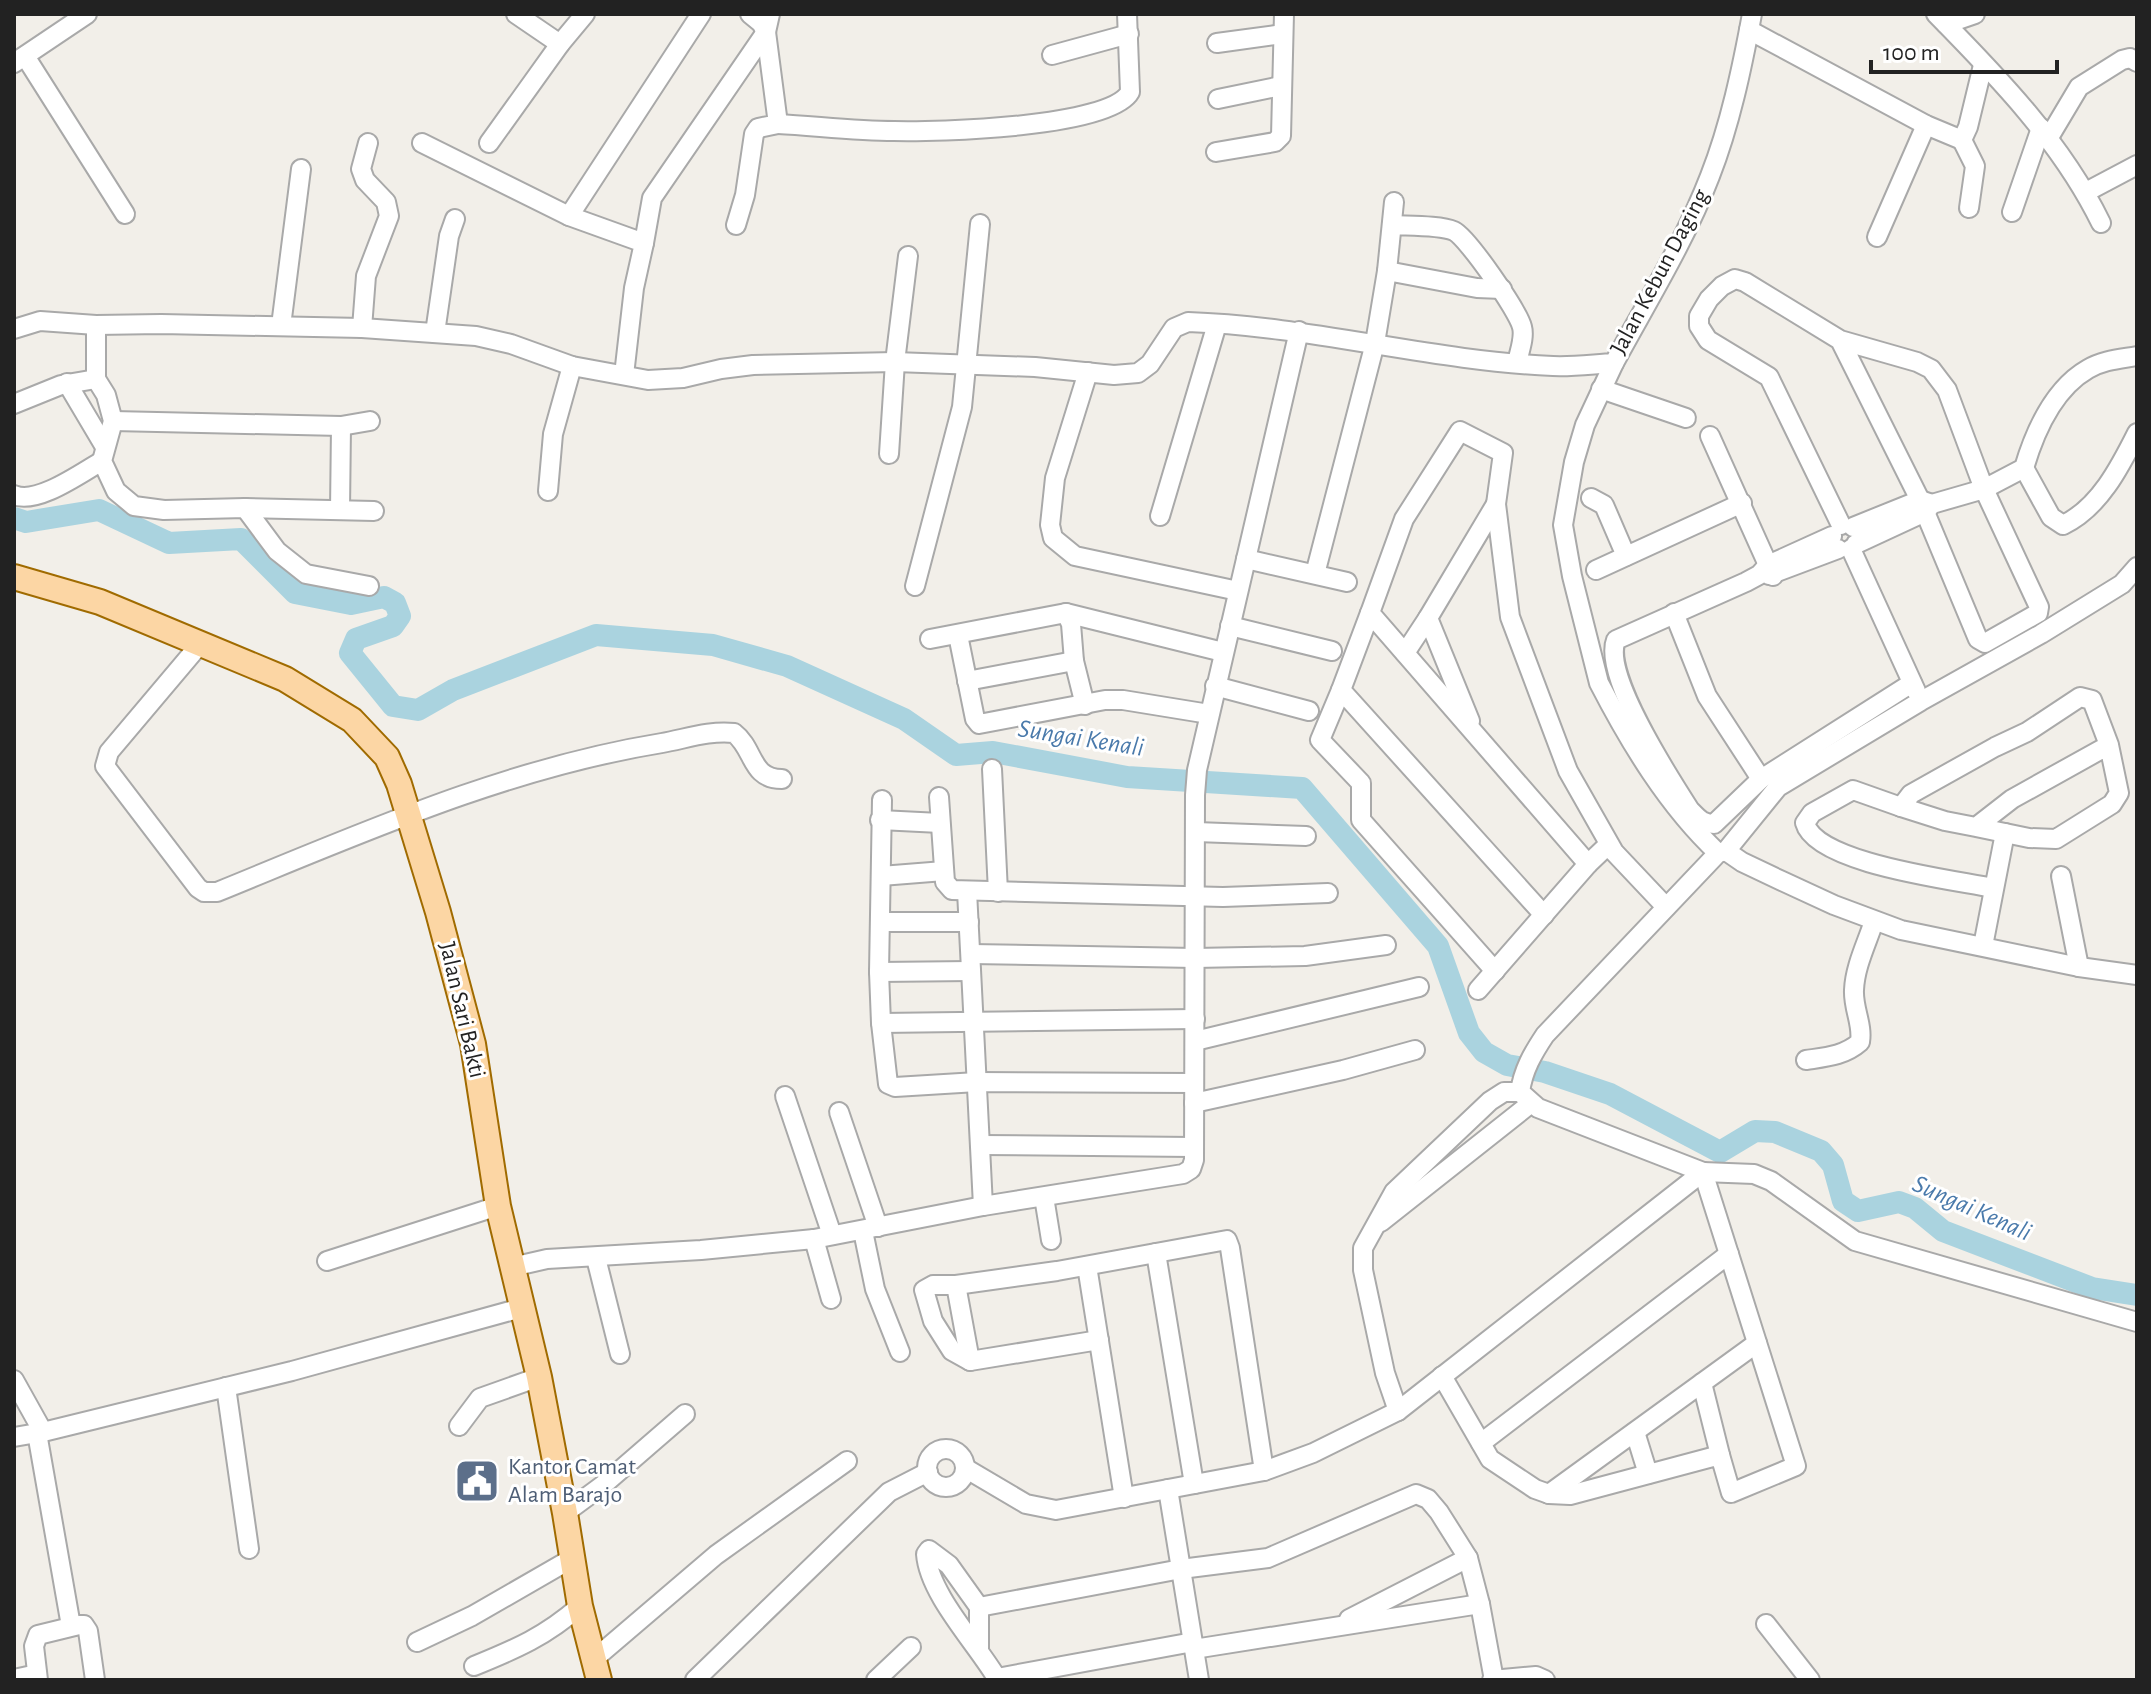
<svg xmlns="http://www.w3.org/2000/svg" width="2151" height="1694" viewBox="0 0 2151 1694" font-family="'Alegreya Sans',sans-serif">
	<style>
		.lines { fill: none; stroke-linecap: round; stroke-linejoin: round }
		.river { stroke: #aad3df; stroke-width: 22 }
		.minor-casing { stroke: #a9a9a9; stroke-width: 22 }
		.major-casing { stroke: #a06b00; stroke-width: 28 }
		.minor { stroke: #fff; stroke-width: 18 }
		.major { stroke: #fcd6a4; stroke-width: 24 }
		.labels { text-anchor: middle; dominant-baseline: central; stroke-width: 6; stroke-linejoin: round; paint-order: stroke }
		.street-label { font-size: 24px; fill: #222; stroke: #fff }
		.service-label { font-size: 24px; fill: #4e5e75; stroke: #fff; text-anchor: start }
		.water-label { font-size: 26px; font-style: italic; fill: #4a7aab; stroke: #fff }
	</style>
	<rect width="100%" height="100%" fill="#f2efe9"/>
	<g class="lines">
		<path class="river" d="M14,518l12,4 73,-12 70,33 72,-4 54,54 56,11 33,-7 11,6 5,13 -7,10 -37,13 -6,14 43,53 25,4 35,-20 143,-55 117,10 74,21 117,53 52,36 37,-3 134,25 175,11 136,158 31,87 15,19 23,13 38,7 65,22 110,58 35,-21 20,1 46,19 12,14 10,36 15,10 41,-9 16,6 28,23 149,57 45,7"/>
		<g class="minor-casing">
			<g id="minor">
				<path d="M516,14l44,30"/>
				<path d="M1936,14c62,63 126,129 165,209"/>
				<path d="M1946,24l29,-10"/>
				<path d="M1749,30l177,95 36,15 6,-13 15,-62"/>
				<path d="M1217,43l66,-9"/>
				<path d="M1052,55l77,-21"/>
				<path d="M25,56l100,158"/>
				<path d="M14,63l73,-49"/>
				<path d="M1218,99l63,-13"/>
				<path d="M778,124c38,2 77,7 116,7 42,1 216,-3 236,-39l-3,-78"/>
				<path d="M2048,139l31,-52 43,-27 8,-2 7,4"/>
				<path d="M1962,140l13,26 -6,42"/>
				<path d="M422,143l147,73 75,27 -10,45 -10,87"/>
				<path d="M489,143l71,-99 25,-30"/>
				<path d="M1216,152l59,-10 6,-6 3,-122"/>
				<path d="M2086,192l51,-27"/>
				<path d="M2012,212l29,-84"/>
				<path d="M569,216l132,-202"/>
				<path d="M736,225l9,-30 9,-61 4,-6 20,-4 -12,-92 -5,-9 -11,-9"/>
				<path d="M1392,225c15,1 48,0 62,6 14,7 64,80 68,96 3,11 -3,25 -5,36"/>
				<path d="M1877,237l49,-112"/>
				<path d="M644,243l8,-45 114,-166 4,-18"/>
				<path d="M1387,271l7,-69"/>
				<path d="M96,325v54l10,16 7,26 -11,40 14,30 18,15 30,4 81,-2 129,3"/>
				<path d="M281,326l20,-157"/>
				<path d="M362,328l4,-52 23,-60 -3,-14 -21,-22 -4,-11 7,-26"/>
				<path d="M14,329l26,-8 56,4 65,-1 201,4 114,8 35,8 61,22 76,14 35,-2 38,-9 32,-4 142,-3 140,5 79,8 24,-2 12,-9 24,-36 14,-6c123,4 243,39 365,44 20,1 41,-2 61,-3 33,-61 71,-122 96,-187 20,-51 32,-108 42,-162"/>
				<path d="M435,333l14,-97 6,-17"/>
				<path d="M1840,340l80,160 58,139 7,4 53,-30 1,-6 -55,-118 -37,-99 -16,-21 -14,-7 -77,-22 -95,-58 -10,-3 -13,7 -13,13 -10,17v10l9,14 61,37 72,148"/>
				<path d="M1614,363l-29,62 -11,37 -11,63 9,51 27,107c31,60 69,123 119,170"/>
				<path d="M1088,372l-33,106 -5,47 3,13 22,18 163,35"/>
				<path d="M67,383l38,64"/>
				<path d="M1601,389l85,29"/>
				<path d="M14,404l47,-19 35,-6"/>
				<path d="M113,421l228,5 29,-5"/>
				<path d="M1710,436l63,140"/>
				<path d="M889,454l6,-92 13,-106"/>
				<path d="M2024,468l27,49 12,8c36,-17 57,-58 74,-92"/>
				<path d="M548,491l5,-57 19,-68"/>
				<path d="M14,495c23,10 67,-22 88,-34"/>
				<path d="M1591,498l13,7 22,51"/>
				<path d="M245,508l32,43 29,23 63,12"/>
				<path d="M340,510l1,-84"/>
				<path d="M1160,516l57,-192"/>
				<path d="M1853,527l67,-27 9,3"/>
				<path d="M1832,536l-64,29 -9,10 -13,7 -130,58c-14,34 54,139 74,170 8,8 12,14 24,14l47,-45 151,-96"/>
				<path d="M1856,544l69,-32 7,-8 52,-15 40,-21c11,-37 29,-79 64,-99 15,-9 32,-10 49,-13"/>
				<path d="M1851,549l65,142"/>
				<path d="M1246,559l101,23"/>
				<path d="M1596,570l146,-67"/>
				<path d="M1315,574l60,-231 12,-72 90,17 25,1"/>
				<path d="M1769,575l69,-26"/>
				<path d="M915,586l47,-179 18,-183"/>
				<path d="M1066,613l5,11 3,37 11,44"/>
				<path d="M1370,613l-29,77 203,225"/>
				<path d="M1674,613l33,83 54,83"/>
				<path d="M1230,626l102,25"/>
				<path d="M958,635l17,84 4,5 126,-24h18l86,14"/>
				<path d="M930,639l136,-26 157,39"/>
				<path d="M201,643l-92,109 -4,14 93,122 6,4h13c145,-59 290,-124 445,-149 23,-4 48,-13 72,-10 21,16 16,46 48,46"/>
				<path d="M1405,653l23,-35"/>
				<path d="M967,681l107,-20"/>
				<path d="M1215,686l94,25"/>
				<path d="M1341,690l-21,50 41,43v37l134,151"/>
				<path d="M1470,721l-42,-103 68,-114"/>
				<path d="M992,769l6,123"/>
				<path d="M939,797l6,85 7,8 271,7 105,-4"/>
				<path d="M882,800l-3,172 2,51 7,61 7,3 82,-5 217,1"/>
				<path d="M1901,807l-48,-17 -41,23 -7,10c11,41 151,57 188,65"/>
				<path d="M880,820l60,3"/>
				<path d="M1976,827l53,11 27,1 56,-35 7,-11 -10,-48 -17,-45 -12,-3 -53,35 -32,15 -84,47 -10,13 44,14 31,6 36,-28 97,-54"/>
				<path d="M1196,832l110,4"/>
				<path d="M1609,844l-21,20 -218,-251 34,-94 56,-88 43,22 -7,51 14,113 58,154 46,81 52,55"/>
				<path d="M1726,851l16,11 40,19 52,24 67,25 178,37 58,8"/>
				<path d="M881,876l63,-5"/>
				<path d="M2061,876l18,91"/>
				<path d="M967,891l16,315"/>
				<path d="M881,922h88"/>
				<path d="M1983,946l22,-113"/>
				<path d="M971,954l224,4 110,-2 81,-11"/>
				<path d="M879,972l92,-1"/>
				<path d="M1478,990l110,-126"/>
				<path d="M881,1023l314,-4"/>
				<path d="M1195,1041l224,-54"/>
				<path d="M1806,1060c20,-3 38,-4 54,-18 3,-18 -7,-33 -6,-52 1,-24 13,-47 20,-69"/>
				<path d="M785,1096l47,139"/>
				<path d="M1194,1103l149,-33 72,-20"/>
				<path d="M839,1112l39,115"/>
				<path d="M980,1145l213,2"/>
				<path d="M1044,1197l7,43"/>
				<path d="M1381,1222l149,-118"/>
				<path d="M863,1231l12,58 25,63"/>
				<path d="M814,1239l17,60"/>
				<path d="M1156,1253l38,231"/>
				<path d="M596,1258l24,96"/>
				<path d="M327,1261l171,-55"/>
				<path d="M1087,1266l37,232"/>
				<path d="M512,1267l35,-8 154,-9 113,-11 169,-33 200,-32 8,-5 3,-9 1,-365 2,-25 102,-439"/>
				<path d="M956,1285l14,76 129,-21"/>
				<path d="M970,1361l-18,-10 -19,-30 -9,-31 9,-5h23l101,-14 170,-31 3,8 34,223"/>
				<path d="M1442,1376l48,83 45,30 14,5 21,1 150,-40 11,38 65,-27 -93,-294 -165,-64 -18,-16c3,-22 13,-39 25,-57l173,-182 8,-2 52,-64 143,-86 120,-67 81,-50 15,-17"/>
				<path d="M14,1380l29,52"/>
				<path d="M1702,1383l18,72"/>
				<path d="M226,1387l23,162"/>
				<path d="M1398,1411l-13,-38 -22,-103v-22l31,-56 96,-91 14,-9h16"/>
				<path d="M459,1426l21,-28 59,-21"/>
				<path d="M1635,1432l13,42"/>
				<path d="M37,1433l34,193"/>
				<path d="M14,1437l29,-5 249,-61 229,-63"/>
				<path d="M1481,1443l248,-189"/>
				<circle cx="946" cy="1468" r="19"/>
				<path d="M965,1468l61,36 30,6 208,-39 49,-18 85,-42 305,-239 51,2 17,7 84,60 282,81"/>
				<path d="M1168,1489l31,191"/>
				<path d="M1549,1494l208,-151"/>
				<path d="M565,1513l38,-28 82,-71"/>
				<path d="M979,1607l202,-38 87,-11 148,-64 12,5 11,13 29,46 12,46 14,76"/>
				<path d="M1349,1619l119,-61"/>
				<path d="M1766,1624l44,56"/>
				<path d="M417,1642l55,-26 99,-57"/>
				<path d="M1194,1649l286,-45"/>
				<path d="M979,1650v-43l-30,-42 -20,-15 -3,4c3,41 52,91 72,126"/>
				<path d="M593,1660l123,-105 131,-94"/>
				<path d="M474,1666c42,-17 72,-30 106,-60"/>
				<path d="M997,1678l196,-36"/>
				<path d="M14,1679l23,-5"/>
				<path d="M38,1680l-4,-34 4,-11 41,-10h5l4,6 7,49"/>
				<path d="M695,1680l194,-188 39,-20"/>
				<path d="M876,1680l35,-33"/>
				<path d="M1492,1680l44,-4 9,4"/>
			</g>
		</g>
		<g class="major-casing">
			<path id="major" d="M14,577l86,25 185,77 67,41 35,37 12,27 39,128 35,132 25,162 41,171 26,136 15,93 19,74"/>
		</g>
		<use href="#minor" class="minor"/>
		<use href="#major" class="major"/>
	</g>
	<defs>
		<g id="civic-square" transform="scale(2.3)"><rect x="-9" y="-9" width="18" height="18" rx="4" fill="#5c6f8a" stroke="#fff"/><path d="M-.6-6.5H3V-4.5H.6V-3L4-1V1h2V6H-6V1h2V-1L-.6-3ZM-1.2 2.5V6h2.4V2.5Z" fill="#fff"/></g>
	</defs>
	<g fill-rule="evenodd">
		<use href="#civic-square" x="477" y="1481"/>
	</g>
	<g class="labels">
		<g class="street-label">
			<text transform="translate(1660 272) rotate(-62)">Jalan Kebun Daging</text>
			<text transform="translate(462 1010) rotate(77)">Jalan Sari Bakti</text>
		</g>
		<g class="service-label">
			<text x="508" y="1467">Kantor Camat<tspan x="508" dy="28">Alam Barajo</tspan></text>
		</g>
		<g class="water-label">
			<text transform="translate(1081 738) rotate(9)">Sungai Kenali</text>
			<text transform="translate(1972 1208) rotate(24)">Sungai Kenali</text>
		</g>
	</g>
	<rect width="2151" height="1694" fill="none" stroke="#222222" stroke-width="32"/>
	<path d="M1871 60v12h186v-12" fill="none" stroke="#222222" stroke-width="4"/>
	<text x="1883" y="60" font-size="24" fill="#222222" stroke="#ffffff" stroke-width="6" paint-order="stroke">100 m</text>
</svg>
